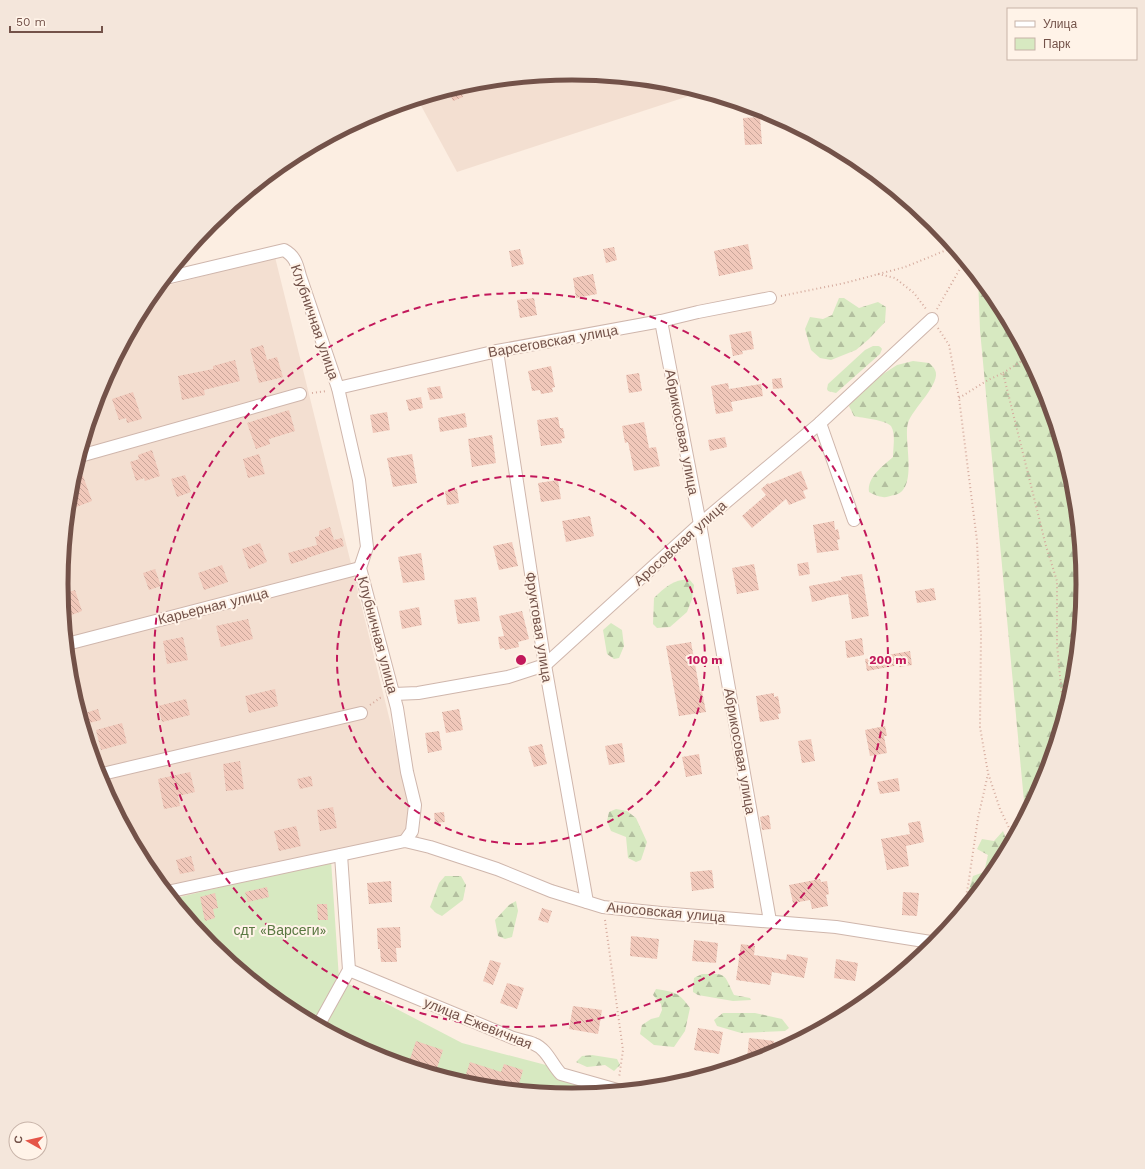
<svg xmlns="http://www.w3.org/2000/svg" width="1145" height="1169" viewBox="0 0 1145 1169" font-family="'Work Sans',sans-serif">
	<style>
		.residential { fill: #f3dfd1 }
		.forest { fill: url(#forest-firs) }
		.green { fill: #d7e9c1 }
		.building { fill: url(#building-back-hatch) }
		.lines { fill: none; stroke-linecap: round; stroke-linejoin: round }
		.minor-casing { stroke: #cfb6ac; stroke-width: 14 }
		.path { stroke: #d5ab9e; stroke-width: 2; stroke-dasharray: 1 3; stroke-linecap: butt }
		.minor { stroke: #fff; stroke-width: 12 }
		.ring { fill: none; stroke: #c2185b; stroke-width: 2; stroke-dasharray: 7 5 }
		.labels { text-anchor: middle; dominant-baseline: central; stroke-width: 4; stroke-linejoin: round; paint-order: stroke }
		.street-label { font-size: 14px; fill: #735249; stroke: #fff3e8 }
		.park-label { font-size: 14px; fill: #5a7842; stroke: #fff3e8 }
		.rim { fill: none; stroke: #735249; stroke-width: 5 }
		.centre { fill: #c2185b; stroke: #fff3e8; stroke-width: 2 }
		.ring-label { font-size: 12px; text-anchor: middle; font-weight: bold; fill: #c2185b; stroke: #fff3e8; stroke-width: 4; stroke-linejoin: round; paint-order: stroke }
	</style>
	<defs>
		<pattern id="forest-firs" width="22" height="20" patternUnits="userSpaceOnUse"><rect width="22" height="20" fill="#d7e9c1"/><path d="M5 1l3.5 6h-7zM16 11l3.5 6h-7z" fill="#b3bf9f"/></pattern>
		<pattern id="building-back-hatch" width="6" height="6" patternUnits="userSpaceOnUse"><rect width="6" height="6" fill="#f1c8ba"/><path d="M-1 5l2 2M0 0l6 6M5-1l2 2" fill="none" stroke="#c8a599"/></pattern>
	</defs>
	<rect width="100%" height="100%" fill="#fceee2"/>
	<g class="residential">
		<path d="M573,73l100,10 28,9 -244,80 -39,-72 55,-17z"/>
		<path d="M275,257l145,585 -89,18 -159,39 -25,-31 -47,-88 -29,-96 -10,-100 10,-100 29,-95 47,-89 11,-12z"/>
	</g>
	<g class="forest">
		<path d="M978,277l20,24 47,88 29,96 10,100 -10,100 -29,95 -19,35 -1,-3 -45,-482z"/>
		<path d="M839,298h5l15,10 19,-6 8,5 -1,15 -16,17 -13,11 -25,10 -11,-2 -9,-8 -6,-21 5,-12 13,2 9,-4z"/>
		<path d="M873,346c4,0 7,-1 9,3l-2,5 -44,39 -8,-2 -1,-2 1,-5 37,-34z"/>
		<path d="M913,361l16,2c2,2 5,4 6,7 7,13 -23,39 -27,53 -5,17 11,66 -13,72 -3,0 -8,3 -12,2 -4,0 -10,-3 -14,-5 -2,-15 14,-26 24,-35 0,-9 3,-23 -2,-31 -5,-6 -29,-8 -37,-10l-5,-10 2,-4 23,-22 23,-15z"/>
		<path d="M689,579l5,6 -2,14 -5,13 -17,15 -13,1 -4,-4 1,-26c11,-11 19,-18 35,-19z"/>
		<path d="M611,623l11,7 2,16 -5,12 -5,1 -7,-5 -4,-24z"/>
		<path d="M616,809l11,2 9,7 11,24 -6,18 -5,2 -8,-4 -2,-21 -15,-6 -4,-10 2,-9z"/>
		<path d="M1003,831l6,16 -11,22 -36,44 11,-37 11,-4 4,-17 -11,-6 5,-10 12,2z"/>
		<path d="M445,876h16l5,9 -3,15 -21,16 -6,-3 -6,-6 9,-24z"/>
		<path d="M516,901l2,10 -6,26 -7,2 -7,-3 -3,-16 14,-15z"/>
		<path d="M702,974c25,0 21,-2 32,21l16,3 1,2 -18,1 -35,-6 -5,-3v-3l1,-11z"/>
		<path d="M656,989c18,3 23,3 34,19l-5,23 -11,16 -20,-2 -14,-11 2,-9 9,-6 8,-2 3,-7 -1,-6 -8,-9z"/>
		<path d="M723,1013h32l27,6 7,9 -4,3 -44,2 -24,-7 -3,-6z"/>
		<path d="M592,1055l25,4 3,6 -6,6 -9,-6 -18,2 -11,-5 6,-6z"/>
	</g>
	<path class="green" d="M331,860l8,119 123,64 152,40 37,5 -79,8 -100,-10 -95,-29 -89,-47 -77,-64 -39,-47z"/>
	<g class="building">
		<path d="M459,87l4,10 -10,4 -4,-10z"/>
		<path d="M760,117l2,27 -17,1 -2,-27z"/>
		<path d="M748,244l5,25 -34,7 -5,-25z"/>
		<path d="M614,247l3,13 -11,3 -3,-14z"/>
		<path d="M520,249l4,15 -12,3 -3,-16z"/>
		<path d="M593,274l4,20 -21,4 -3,-20z"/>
		<path d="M534,298l3,17 -17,3 -3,-18z"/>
		<path d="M751,331l3,18 -12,2 1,3 -10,2 -4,-21z"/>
		<path d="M263,345l4,15 10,-3 6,20 -24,6 -9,-34z"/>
		<path d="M235,360l5,21 -36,9 1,5 -23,5 -4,-24 35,-7v-3z"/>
		<path d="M551,366l4,21 -3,1 1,4 -12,2 -1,-4 -8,1 -4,-20z"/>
		<path d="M639,373l3,18 -13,2 -3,-18z"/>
		<path d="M781,378l2,10 -10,1 -1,-10z"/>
		<path d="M728,383l1,6 32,-5 2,12 -32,6 2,9 -17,3 -5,-28z"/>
		<path d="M440,386l3,12 -13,2 -3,-12z"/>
		<path d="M133,392l9,27 -15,4 -1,-5 -7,2 -7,-21z"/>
		<path d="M421,397l2,11 -14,3 -3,-11z"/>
		<path d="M289,410l6,21 -26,8 1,5 -14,5 -9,-26z"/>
		<path d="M387,412l3,18 -17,3 -3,-18z"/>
		<path d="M465,413l2,14 -27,5 -2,-14z"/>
		<path d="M558,417l2,11h3l2,10 -4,1 1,4 -21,3 -4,-26z"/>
		<path d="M644,422l5,26 7,-1 4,19 -26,5 -6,-29 -3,1 -3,-17z"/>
		<path d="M492,435l4,28 -24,4 -4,-28z"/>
		<path d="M725,437l2,10 -17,4 -2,-11z"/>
		<path d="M152,450l8,26 -15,5 -1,-3 -8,3 -6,-19 9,-3 -1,-4z"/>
		<path d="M259,454l6,20 -17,4 -5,-19z"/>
		<path d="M412,454l5,29 -24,4 -6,-29z"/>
		<path d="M801,471l7,18 -5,2 3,7 -17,7 -3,-6 -34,29 -10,-12 24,-21 -5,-6 7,-6 1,1z"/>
		<path d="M185,475l6,17 -14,5 -6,-18z"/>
		<path d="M83,476l9,25 -24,9 4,-30z"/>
		<path d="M558,480l3,19 -20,3 -3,-19z"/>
		<path d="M457,489l2,14 -12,2 -2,-14z"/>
		<path d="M590,516l4,20 -28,6 -4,-21z"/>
		<path d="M834,521l1,9 3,-1 2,10 -3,1 2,10 -22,3 -4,-28z"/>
		<path d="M330,527l4,13 8,-2 2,8 -37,12v1l-16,5 -3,-11 29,-8 -2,-8 4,-1v-5z"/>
		<path d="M512,542l6,24 -19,4 -6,-24z"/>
		<path d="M260,543l7,19 -18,7 -7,-20z"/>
		<path d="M421,553l4,27 -22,3 -5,-26z"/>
		<path d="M808,562l2,12 -11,2 -2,-12z"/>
		<path d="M754,564l5,26 -22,4 -5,-26z"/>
		<path d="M222,565l6,17 -24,8 -6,-17z"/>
		<path d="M155,569l6,17 -12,4 -6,-17z"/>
		<path d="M862,574l7,42 -17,3 -4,-25 -22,4v1l-14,3 -3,-16 33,-6 -1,-3z"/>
		<path d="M934,588l2,12 -19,3 -2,-12z"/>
		<path d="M75,590l7,21 -13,5 -7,-22z"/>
		<path d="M476,597l4,24 -22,3 -4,-24z"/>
		<path d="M419,607l3,18 -20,4 -3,-18z"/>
		<path d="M522,611l7,28 -11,3 1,5 -14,3 -1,-2 -4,1 -2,-12 6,-1 -5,-20z"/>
		<path d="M248,619l5,20 -32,8 -5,-21z"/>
		<path d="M183,637l5,23 -21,4 -4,-23z"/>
		<path d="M862,638l2,17 -17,3 -2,-17z"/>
		<path d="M691,642l9,50 2,-1 4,21 -27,4 -13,-70z"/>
		<path d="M910,651l2,14 -13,2v-2l-32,6 -2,-12z"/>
		<path d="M275,689l3,17 -29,7 -4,-17z"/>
		<path d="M774,693v4l4,-1 3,17 -3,1 1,5 -19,3 -4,-26z"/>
		<path d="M186,699l4,16 -28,7 -4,-16z"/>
		<path d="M98,709l3,11 -16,4 -3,-10z"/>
		<path d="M459,709l4,21 -17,3 -4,-21z"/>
		<path d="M122,723l5,20 -26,7 -5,-20z"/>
		<path d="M885,726l2,10h-3l3,17 -17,3 -5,-26z"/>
		<path d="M439,731l3,19 -14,3 -3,-20z"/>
		<path d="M811,739l4,22 -13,2 -4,-22z"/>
		<path d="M622,743l3,19 -16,3 -4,-19z"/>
		<path d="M542,744l5,20 -13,3 -6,-20z"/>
		<path d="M699,754l3,20 -16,3 -4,-20z"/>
		<path d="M240,761l4,28 -18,2 -3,-27z"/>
		<path d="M190,772l5,20 -17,4 2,10 -16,3 -6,-30z"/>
		<path d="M311,776l2,10 -13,3 -3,-10z"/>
		<path d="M898,778l2,13 -20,3 -3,-12z"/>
		<path d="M333,807l4,21 -17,3 -3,-21z"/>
		<path d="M444,812l1,10 -10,1 -1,-10z"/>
		<path d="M769,815l2,14 -9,1 -2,-13z"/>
		<path d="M920,821l4,21 -18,4 3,20 -22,4 -6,-31 29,-5 -2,-11z"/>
		<path d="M296,826l5,20 -22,5 -5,-20z"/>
		<path d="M191,856l4,15 -15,3 -4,-14z"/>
		<path d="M712,870l2,18 -22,3 -2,-19z"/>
		<path d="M820,879l1,3 6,-1 2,13 -3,1 2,11 -16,3 -2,-9 -17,3 -4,-18z"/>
		<path d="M391,881l1,21 -23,2 -2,-21z"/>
		<path d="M267,887l2,10 -21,5 -3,-10z"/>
		<path d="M903,892l16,1 -2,23 -15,-1z"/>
		<path d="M215,893l3,15 -5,1 2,9 -10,3 -5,-24z"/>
		<path d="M317,904h10l1,16h-10z"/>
		<path d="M542,908l10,3 -4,12 -10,-3z"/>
		<path d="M400,927l1,21h-5l1,14h-16l-1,-13h-2l-1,-21z"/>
		<path d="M631,936l28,3 -2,20 -27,-3z"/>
		<path d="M694,940l24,3 -2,20 -24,-2z"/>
		<path d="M741,944l14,2 -1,9 32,5 1,-6 21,4 -4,20 -32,-6 -2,13 -34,-5z"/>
		<path d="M836,959l22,4 -3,18 -21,-3z"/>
		<path d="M490,960l11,3 -8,22 -10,-4z"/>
		<path d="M507,983l17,5 -7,21 -17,-6z"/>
		<path d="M573,1006l29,4 -4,24 -29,-5z"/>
		<path d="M698,1028l25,4 -4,22 -25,-4z"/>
		<path d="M749,1038l25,3 -1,14 -16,6 -10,-2z"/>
		<path d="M416,1041l27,9 -6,18 -27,-9z"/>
		<path d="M470,1062l31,10 3,-8 19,6 -6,21 -17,-2 -16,-5 -1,3 -11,-1 -9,-3z"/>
	</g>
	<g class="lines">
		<g class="minor-casing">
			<g id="minor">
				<path d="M166,278l118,-28c11,6 13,14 16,26l38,112 21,92 8,67 -7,21 37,140 10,64 8,33 -3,26 -7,10"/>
				<path d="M661,321l39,203 70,397"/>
				<path d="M497,351l48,314 42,237"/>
				<path d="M338,388l159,-37 164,-30 37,-9 72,-14"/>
				<path d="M820,423l34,97"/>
				<path d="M80,456l220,-62"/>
				<path d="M67,644l293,-76"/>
				<path d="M394,694l24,-1 90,-16 37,-12 155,-141 120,-101 112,-104"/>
				<path d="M98,775l263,-62"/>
				<path d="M167,892l238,-51 25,6 67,22 54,22 52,16 58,6 175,14 101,16"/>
				<path d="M349,970l164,68c6,2 15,3 21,6 13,5 18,21 27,30l60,17"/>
				<path d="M318,1026l31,-56 -8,-115"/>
			</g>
		</g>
		<g class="path">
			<path d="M878,274l17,4 19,15 12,16"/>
			<path d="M781,296l64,-13 60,-16 49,-20"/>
			<path d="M937,309l28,-49"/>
			<path d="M938,328l11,17 10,53 18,143 4,94 -1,92 8,46 12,36 14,29"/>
			<path d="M1003,373l25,-16"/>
			<path d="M312,393l15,-2"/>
			<path d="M959,398l29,-18 15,-7 43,173 11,35v64l7,72"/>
			<path d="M370,705l10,-7 3,-1"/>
			<path d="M963,912l5,-26 10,-68 10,-44"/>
			<path d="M605,920l18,130 -4,28"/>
		</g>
		<use href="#minor" class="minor"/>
	</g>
	<g class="ring">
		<circle cx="521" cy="660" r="184"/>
		<circle cx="521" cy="660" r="367"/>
	</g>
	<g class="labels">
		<g class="street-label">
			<text transform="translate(315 322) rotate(71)">Клубничная улица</text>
			<text transform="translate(553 341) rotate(-10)">Варсеговская улица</text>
			<text transform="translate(682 432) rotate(79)">Абрикосовая улица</text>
			<text transform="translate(680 543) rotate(-42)">Аросовская улица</text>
			<text transform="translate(213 606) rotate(-14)">Карьерная улица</text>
			<text transform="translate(539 627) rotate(81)">Фруктовая улица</text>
			<text transform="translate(378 635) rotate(75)">Клубничная улица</text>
			<text transform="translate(740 751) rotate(80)">Абрикосовая улица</text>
			<text transform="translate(666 912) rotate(5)">Аносовская улица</text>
			<text transform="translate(478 1023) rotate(22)">улица Ежевичная</text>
		</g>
		<g class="park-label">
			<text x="280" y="930">сдт «Варсеги»</text>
		</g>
	</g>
	<path d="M0 0H1145V1169H0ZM68 584a504 504 0 1 1 1008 0a504 504 0 1 1-1008 0Z" fill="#f4e6db" fill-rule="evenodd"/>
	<path class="rim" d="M68 584a504 504 0 1 1 1008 0a504 504 0 1 1-1008 0Z"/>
	<circle cx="521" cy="660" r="6" class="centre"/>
	<g class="ring-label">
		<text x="705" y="664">100 m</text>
		<text x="888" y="664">200 m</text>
	</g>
	<rect x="1007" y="8" width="130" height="52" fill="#fff3e8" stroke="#c7b3a8"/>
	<rect x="1015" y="21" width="20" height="6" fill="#ffffff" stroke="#c7b3a8"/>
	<text x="1043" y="28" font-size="12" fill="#735249">Улица</text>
	<rect x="1015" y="38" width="20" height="12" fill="#d7e9c1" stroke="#c7b3a8"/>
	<text x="1043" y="48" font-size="12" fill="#735249">Парк</text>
	<g transform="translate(28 1141) rotate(278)"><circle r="19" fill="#fff3e8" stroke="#c7b3a8"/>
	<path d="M0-3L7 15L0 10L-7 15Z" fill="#e55548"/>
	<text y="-6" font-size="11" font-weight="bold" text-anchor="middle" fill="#735249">С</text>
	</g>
	<path d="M10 26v6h92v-6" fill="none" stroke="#735249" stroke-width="2"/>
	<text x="16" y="26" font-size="12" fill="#735249" stroke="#fff3e8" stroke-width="3" paint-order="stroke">50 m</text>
</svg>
